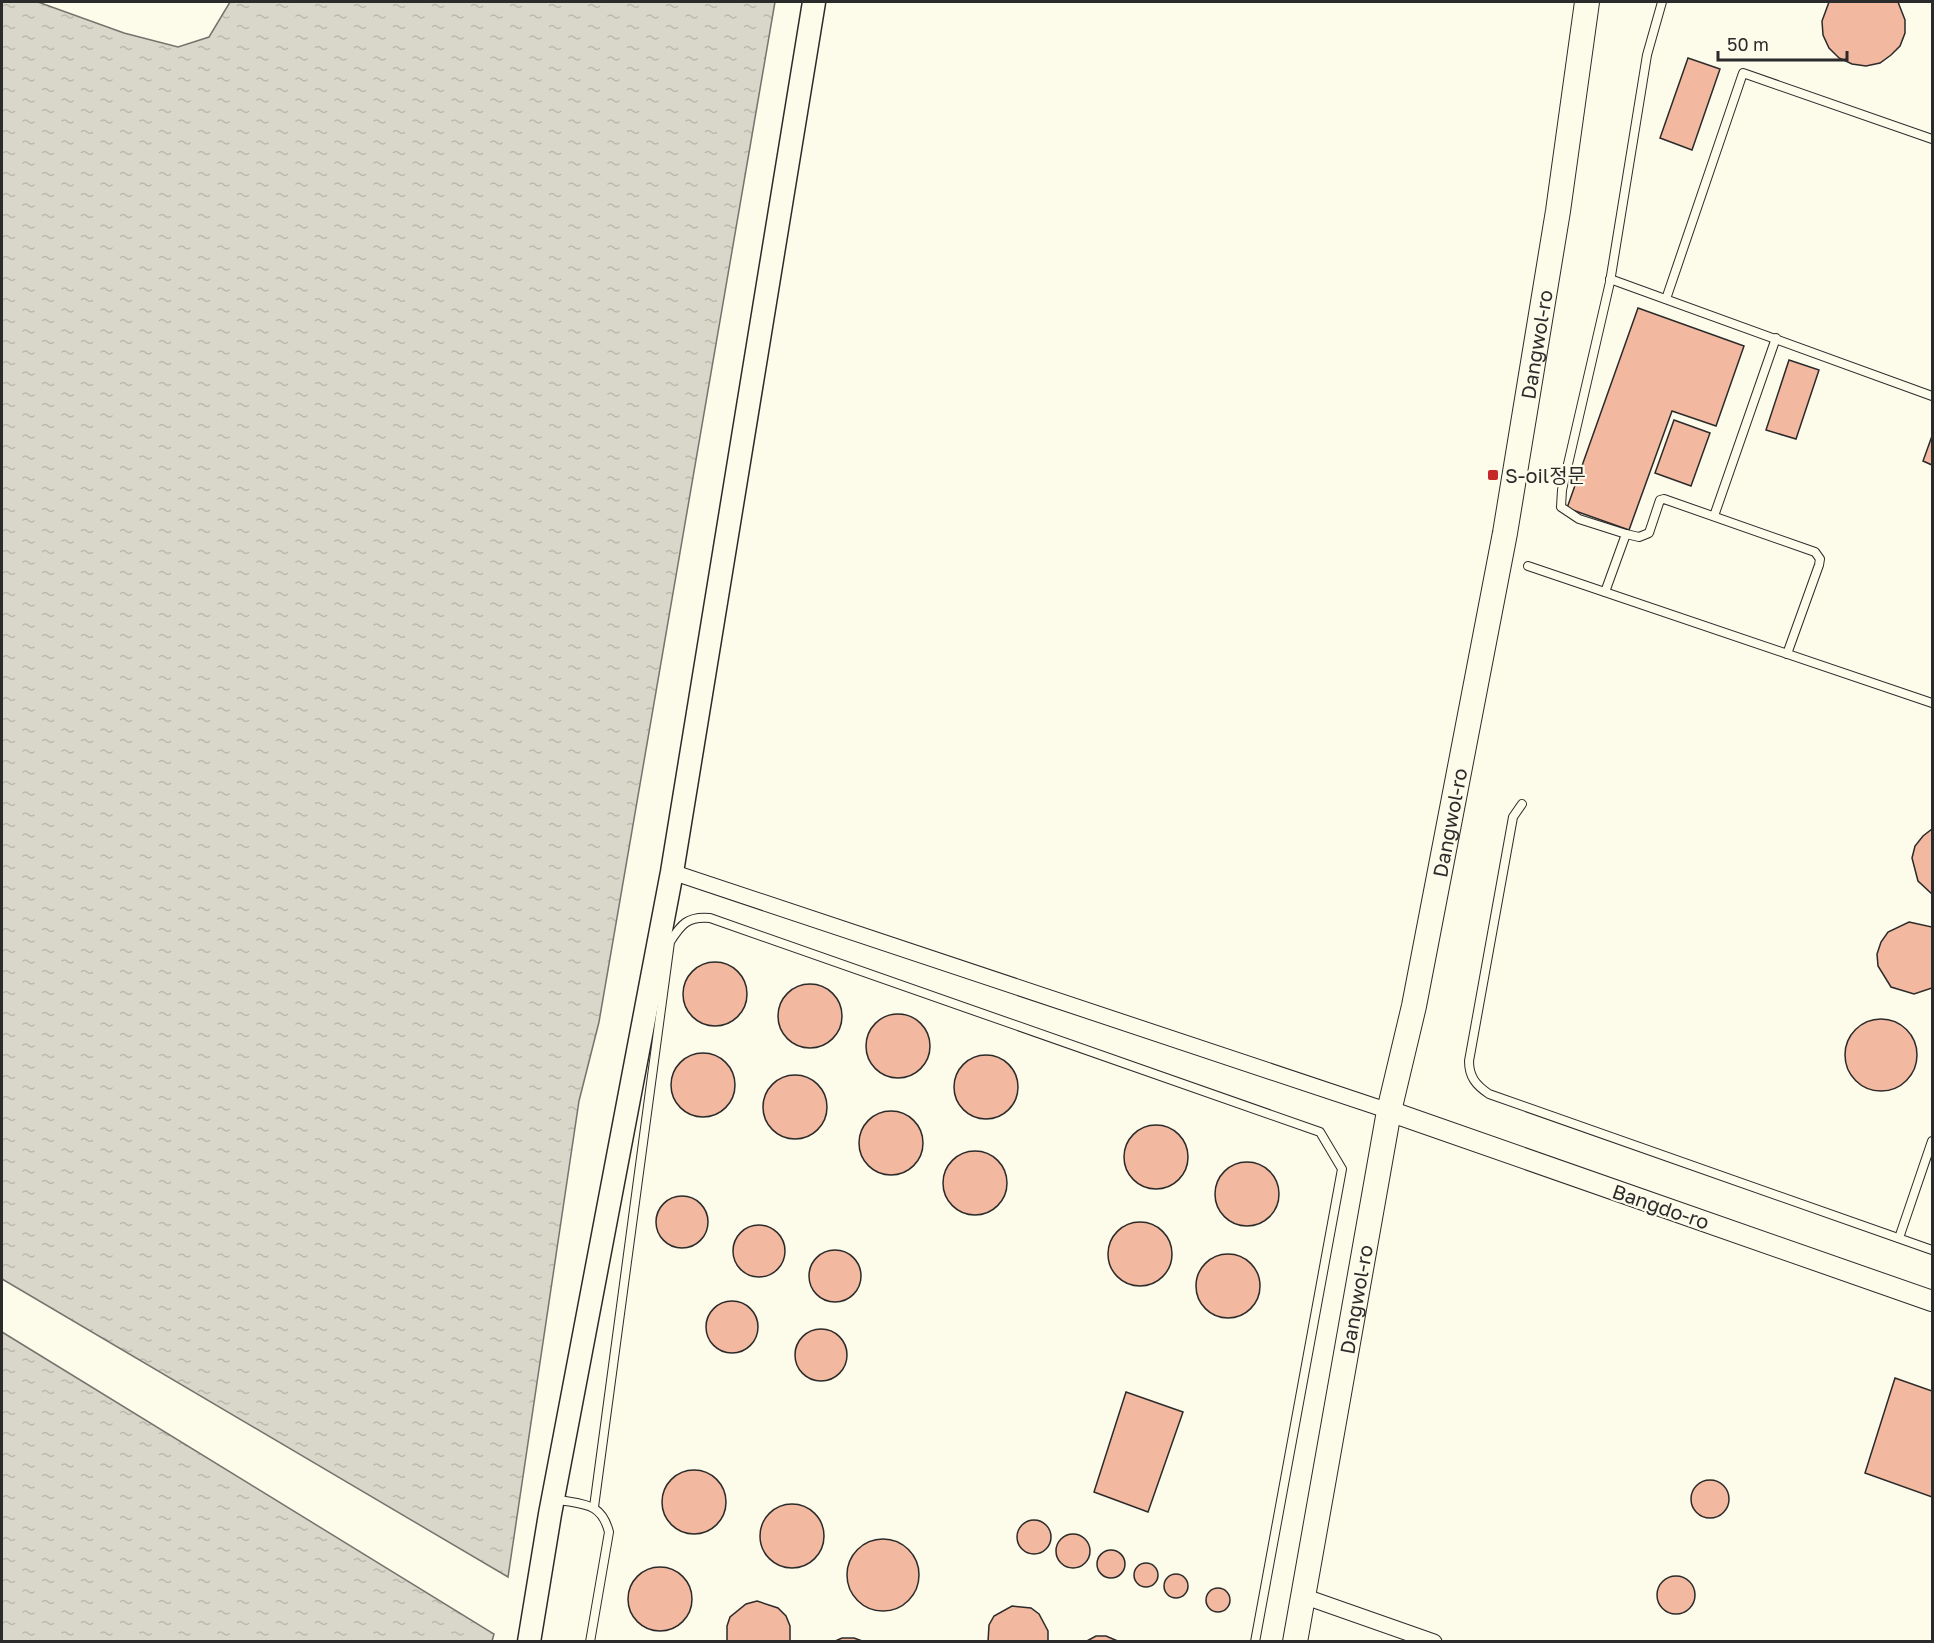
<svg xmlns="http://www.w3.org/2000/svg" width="1934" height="1643" viewBox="0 0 1934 1643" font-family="'Golos Text','Noto Sans KR',sans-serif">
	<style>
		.water { fill: url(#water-ripples); stroke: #74746e; stroke-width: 1.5 }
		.building { fill: #f2b8a0; stroke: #2b2b2b; stroke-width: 1.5 }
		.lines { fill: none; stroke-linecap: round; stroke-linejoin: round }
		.service-casing { stroke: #2b2b2b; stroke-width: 10 }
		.minor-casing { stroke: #2b2b2b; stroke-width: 17 }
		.tertiary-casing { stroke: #2b2b2b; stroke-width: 22 }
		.secondary-casing { stroke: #2b2b2b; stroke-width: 25 }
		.primary-casing { stroke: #2b2b2b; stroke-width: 26 }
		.service { stroke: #fdfbea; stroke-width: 8 }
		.minor { stroke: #fdfbea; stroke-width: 15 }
		.tertiary { stroke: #fdfbea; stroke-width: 20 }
		.secondary { stroke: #fdfbea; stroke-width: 22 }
		.primary { stroke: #fdfbea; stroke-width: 24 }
		.poi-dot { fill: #c62828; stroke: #fdfbea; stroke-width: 2 }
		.labels { text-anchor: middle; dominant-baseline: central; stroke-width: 4.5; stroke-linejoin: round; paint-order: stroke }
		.street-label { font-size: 20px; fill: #2b2b2b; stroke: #fdfbea }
		.poi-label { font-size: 20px; fill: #2b2b2b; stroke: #fdfbea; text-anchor: start }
	</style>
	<defs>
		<pattern id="water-ripples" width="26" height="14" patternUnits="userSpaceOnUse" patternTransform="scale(1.5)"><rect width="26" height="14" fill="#d8d7c9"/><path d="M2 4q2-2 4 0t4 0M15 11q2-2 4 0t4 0" fill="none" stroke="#bab9ad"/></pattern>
	</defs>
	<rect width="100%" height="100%" fill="#fdfbea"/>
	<g class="water">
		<path d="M2,2h36l86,31 54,14 31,-10 21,-35h545l-176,1020 -20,79 -71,476 -506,-298z"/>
		<path d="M2,1332l492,302 -2,7h-490z"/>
	</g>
	<g class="building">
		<path d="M1829,2h69l7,18v13l-5,13 -9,9 -11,8 -14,3 -14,-2 -13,-6 -10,-10 -6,-13 -1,-14z"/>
		<path d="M1688,58l32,11 -28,81 -32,-12z"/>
		<path d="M1638,308l106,38 -28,80 -44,-15 -43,119 -62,-22z"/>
		<path d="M1789,360l30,10 -23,69 -30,-9z"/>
		<path d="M1674,420l36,13 -19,53 -36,-13z"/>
		<path d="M1932,436v29l-9,-4z"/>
		<path d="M1932,829v65l-14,-13 -6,-23 3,-12 8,-10z"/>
		<path d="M1909,922l23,5v61l-18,6 -23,-7 -13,-21 -1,-12 4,-12 7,-10z"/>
		<circle cx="715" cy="994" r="32"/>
		<circle cx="810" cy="1016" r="32"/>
		<circle cx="898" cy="1046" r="32"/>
		<circle cx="1881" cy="1055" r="36"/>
		<circle cx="703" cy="1085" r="32"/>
		<circle cx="986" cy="1087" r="32"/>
		<circle cx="795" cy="1107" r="32"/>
		<circle cx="891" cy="1143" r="32"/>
		<circle cx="1156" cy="1157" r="32"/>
		<circle cx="975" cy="1183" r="32"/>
		<circle cx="1247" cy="1194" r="32"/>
		<circle cx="682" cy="1222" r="26"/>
		<circle cx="1140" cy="1254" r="32"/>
		<circle cx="759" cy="1251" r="26"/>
		<circle cx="835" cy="1276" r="26"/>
		<circle cx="1228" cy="1286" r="32"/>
		<circle cx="732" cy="1327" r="26"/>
		<circle cx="821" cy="1355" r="26"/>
		<path d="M1895,1378l37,13v106l-67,-24z"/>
		<path d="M1126,1392l57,20 -35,100 -54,-20z"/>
		<circle cx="694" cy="1502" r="32"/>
		<circle cx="1710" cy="1499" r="19"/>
		<circle cx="792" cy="1536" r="32"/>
		<circle cx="1034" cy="1537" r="17"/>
		<circle cx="1073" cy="1551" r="17"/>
		<circle cx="883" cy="1575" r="36"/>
		<circle cx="1111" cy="1564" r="14"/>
		<circle cx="1146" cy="1575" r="12"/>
		<circle cx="660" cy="1599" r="32"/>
		<circle cx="1176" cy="1586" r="12"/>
		<circle cx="1676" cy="1595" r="19"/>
		<circle cx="1218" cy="1600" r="12"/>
		<path d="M757,1601l21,7 8,8 4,10v16h-63v-16l3,-9 16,-13z"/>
		<path d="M1012,1606l19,2 8,6 9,17v11h-60l1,-17 5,-9z"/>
		<path d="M1096,1636h10l14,6h-35z"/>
		<path d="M842,1638h12l11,4h-32z"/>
	</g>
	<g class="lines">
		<g class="service-casing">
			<g id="service">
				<path d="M1610,279l322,117"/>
				<path d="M1666,299l77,-226 189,66"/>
				<path d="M1714,516l62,-178"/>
				<path d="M1626,534l13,3 10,-4 11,-33 4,-1 151,53 5,7 -1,6 -32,89"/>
				<path d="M1528,566l404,137"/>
				<path d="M1605,592l21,-58 -47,-15 -18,-12 1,-17 48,-208 37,-227 15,-53"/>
				<path d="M1522,804l-9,13 -44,244c0,16 7,24 20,33l443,156"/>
				<path d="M1899,1238l33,-97"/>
				<path d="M555,1499c27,6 46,2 54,33l-19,110"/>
				<path d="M594,1507l76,-565c11,-18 18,-26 40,-24l610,214 22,37 -87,473"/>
			</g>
		</g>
		<g class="minor-casing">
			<g id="minor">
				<path d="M672,872l717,239"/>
				<path d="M1303,1596l131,46"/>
			</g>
		</g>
		<g class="tertiary-casing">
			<path id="tertiary" d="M1389,1111l543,190"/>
		</g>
		<g class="secondary-casing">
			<path id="secondary" d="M529,1642l21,-128 122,-642 142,-870"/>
		</g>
		<g class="primary-casing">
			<g id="primary">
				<path id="s1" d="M1295,1642l94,-531 25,-105 91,-473 53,-322 29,-209"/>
			</g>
		</g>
		<use href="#service" class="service"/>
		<use href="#minor" class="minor"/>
		<use href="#tertiary" class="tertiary"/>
		<use href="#secondary" class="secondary"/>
		<use href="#primary" class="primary"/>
	</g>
	<rect class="poi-dot" x="1487" y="469" width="12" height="12" rx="3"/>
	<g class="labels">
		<g class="street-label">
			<text stroke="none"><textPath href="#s1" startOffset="1320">Dangwol-ro</textPath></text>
			<text stroke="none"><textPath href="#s1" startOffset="834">Dangwol-ro</textPath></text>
			<text transform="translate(1661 1206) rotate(19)">Bangdo-ro</text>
			<text stroke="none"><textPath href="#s1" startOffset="348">Dangwol-ro</textPath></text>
		</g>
		<g class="poi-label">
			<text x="1505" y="475">S-oil정문</text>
		</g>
	</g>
	<rect width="1934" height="1643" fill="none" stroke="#2b2b2b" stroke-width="6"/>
	<path d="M1718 51v9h129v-9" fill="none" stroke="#2b2b2b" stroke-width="3"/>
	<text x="1727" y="51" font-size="18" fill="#2b2b2b" stroke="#fdfbea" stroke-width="4.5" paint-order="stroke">50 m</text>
</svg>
